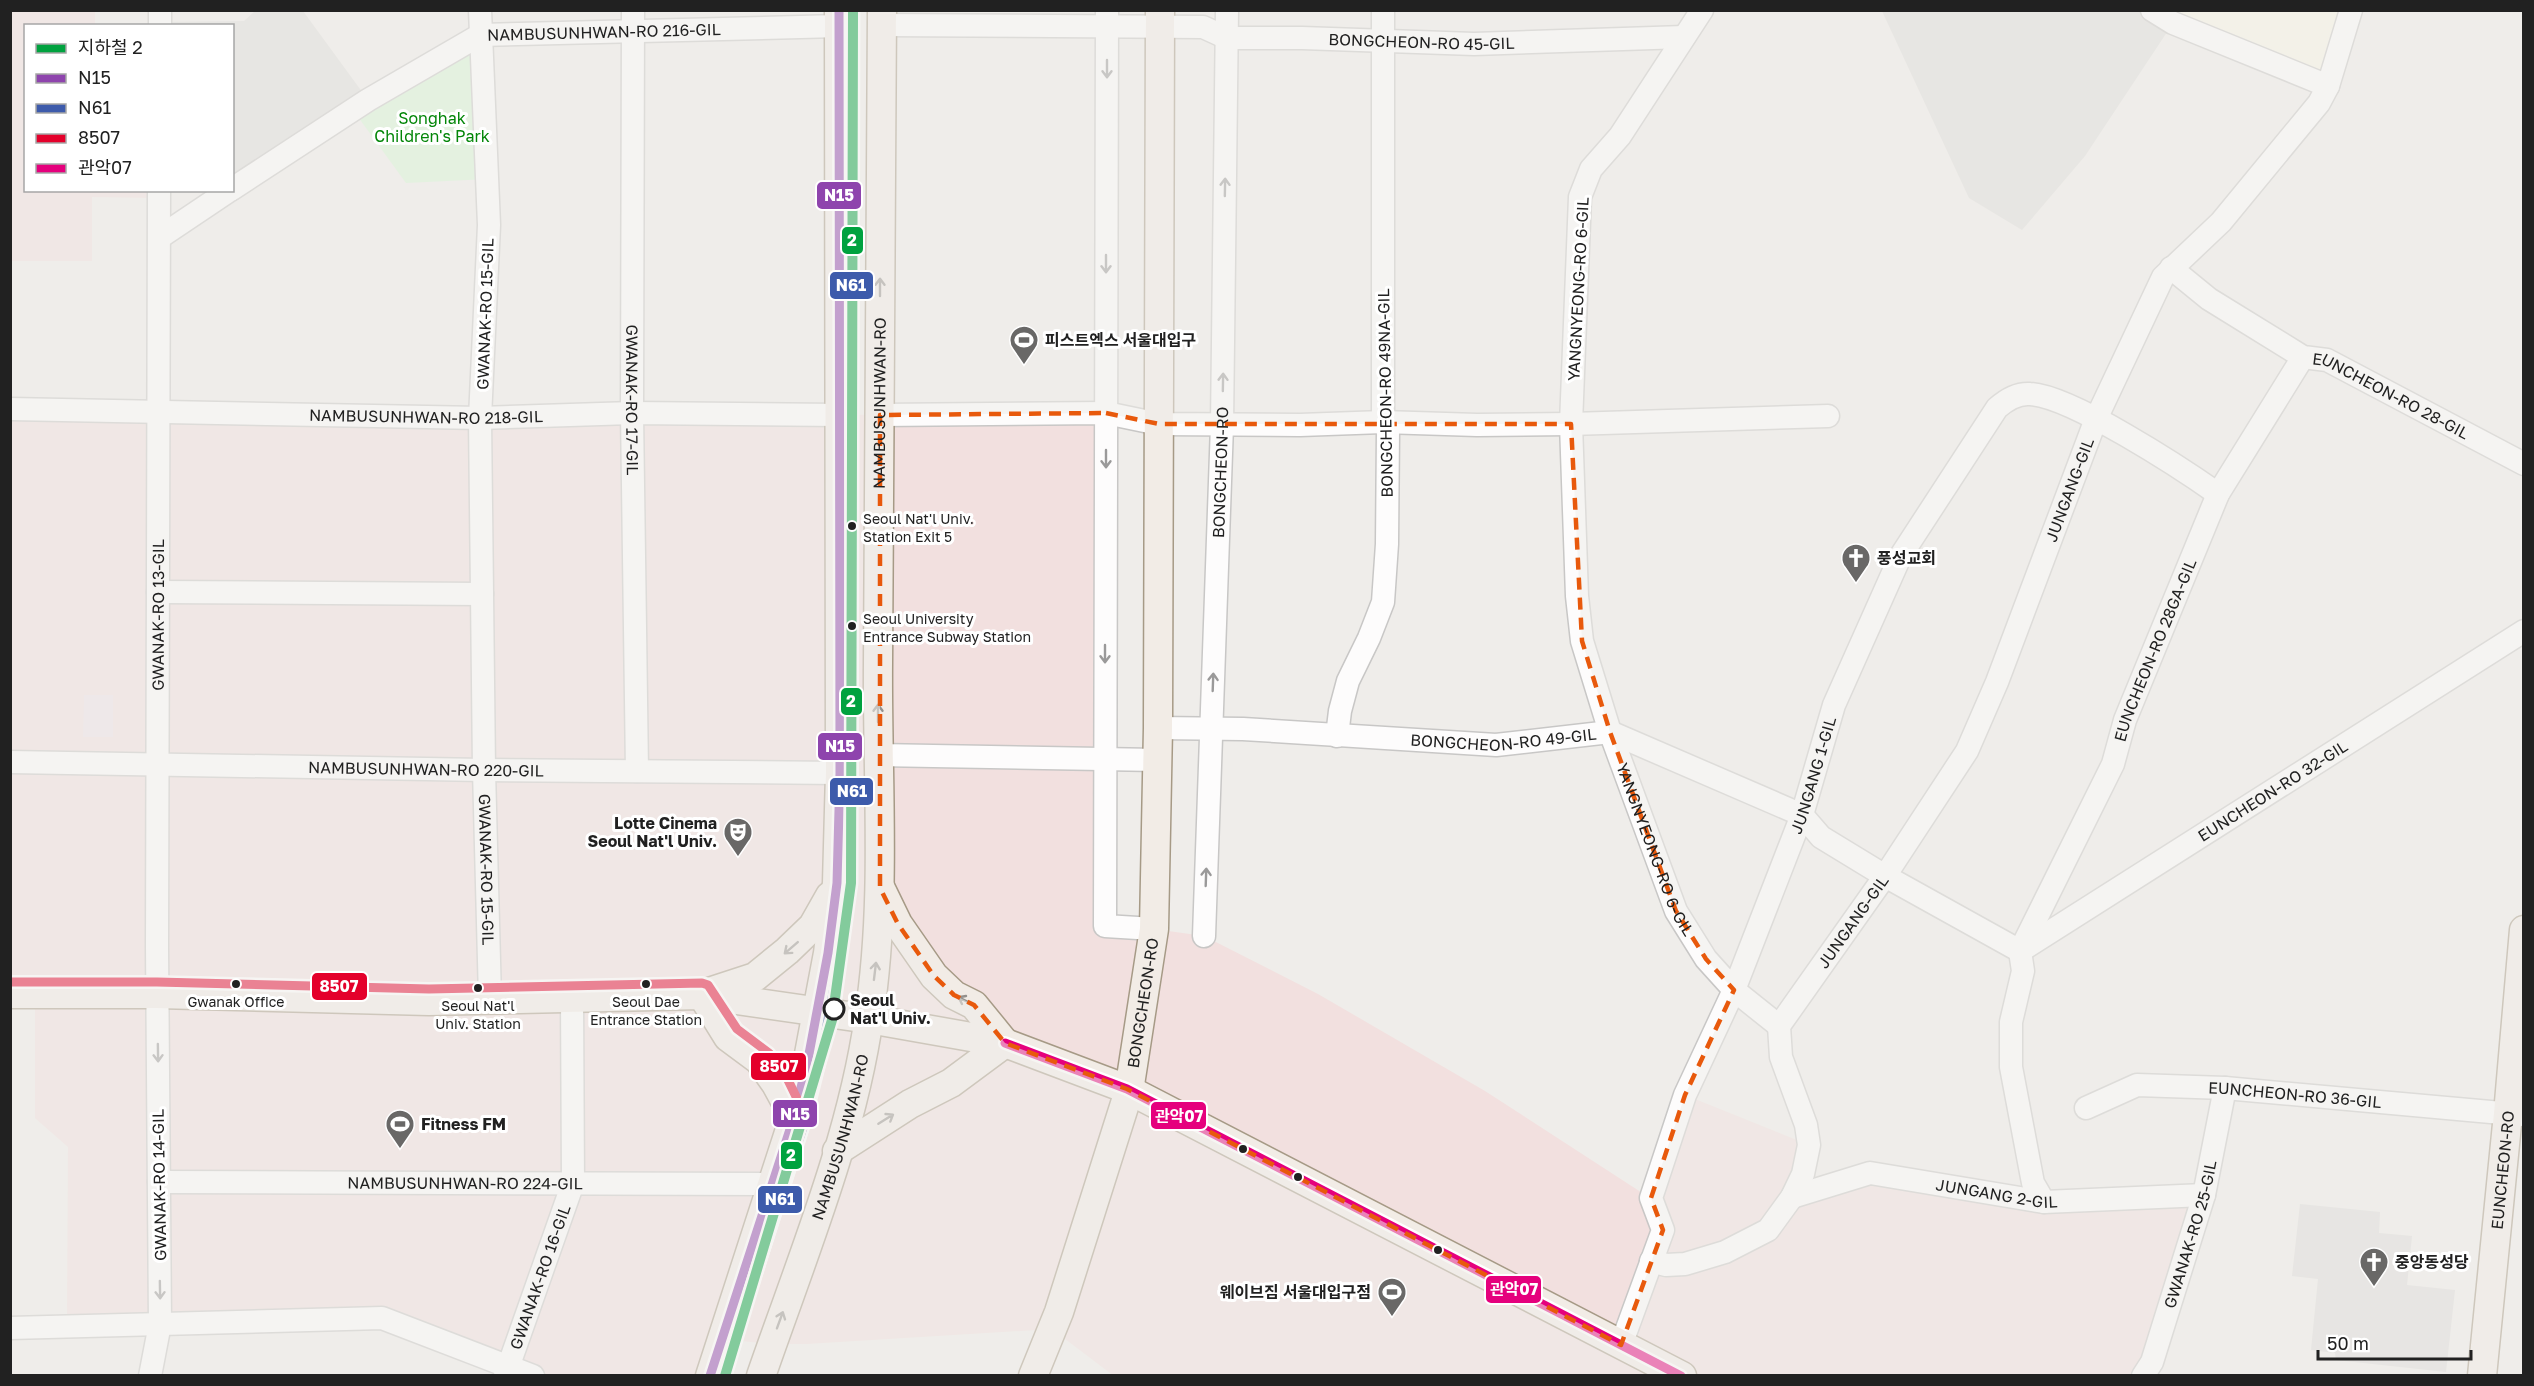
<svg xmlns="http://www.w3.org/2000/svg" width="2534" height="1386" viewBox="0 0 2534 1386" font-family="'Golos Text','Noto Sans KR',sans-serif">
	<style>
		.residential { fill: #dedddb }
		.commercial { fill: #f2e0df }
		.industrial { fill: #ede2e9 }
		.education { fill: #f8f6e7 }
		.religious { fill: #dddcdb }
		.park { fill: #d7f6d6 }
		.lines { fill: none; stroke-linecap: round; stroke-linejoin: round }
		.minor-casing { stroke: #c8c7c6; stroke-width: 25 }
		.major-casing { stroke: #a69a86; stroke-width: 31 }
		.minor { stroke: #fdfcfc; stroke-width: 22 }
		.major { stroke: #f2ece6; stroke-width: 28 }
		.bus-1-casing { stroke: #fff; stroke-width: 14 }
		.bus-2-casing { stroke: #fff; stroke-width: 14 }
		.bus-3-casing { stroke: #fff; stroke-width: 14 }
		.bus-4-casing { stroke: #fff; stroke-width: 14 }
		.bus-1 { stroke: #8e44ad; stroke-width: 9 }
		.bus-2 { stroke: #3d5bab; stroke-width: 9 }
		.bus-3 { stroke: #e4002b; stroke-width: 9 }
		.bus-4 { stroke: #e5007d; stroke-width: 9 }
		.metro-1-casing { stroke: #fff; stroke-width: 15 }
		.metro-1 { stroke: #00a23f; stroke-width: 10 }
		.oneway { stroke: #9a9999 }
		.oneway2 { stroke: #94918d }
		.marked { fill: none; stroke: #e8590c; stroke-width: 4.5; stroke-dasharray: 12 8; stroke-linejoin: round }
		.bus-dot { fill: #212121; stroke: #fff; stroke-width: 2 }
		.stop-dot { fill: #fff; stroke: #212121; stroke-width: 3 }
		.labels { text-anchor: middle; dominant-baseline: central; stroke-width: 6; stroke-linejoin: round; paint-order: stroke }
		.bus-label { font-size: 14px; fill: #212121; stroke: #fff }
		.street-label { font-size: 16px; fill: #212121; stroke: #fff }
		.park-label { font-size: 16px; fill: #038608; stroke: #fff }
		.poi-label { font-size: 16px; font-weight: bold; fill: #212121; stroke: #fff; text-anchor: start }
		.stop-label { font-size: 16px; font-weight: bold; fill: #212121; stroke: #fff; text-anchor: start }
		.line-badge { stroke: #fff; stroke-width: 2 }
		.badge-label { font-size: 16px; text-anchor: middle; font-weight: bold; fill: #fff }
	</style>
	<rect width="100%" height="100%" fill="#efedea"/>
	<g class="residential">
		<path d="M2152,10l21,13 -88,133 -63,74 -53,-32 -87,-187z"/>
		<path d="M255,11h48l65,89 -135,89 -1,-163h-72v-4l84,-1z"/>
	</g>
	<g class="commercial">
		<path d="M11,11h84v14l-69,1v164l133,1v7l-67,-1v64h-81z"/>
		<path d="M11,409l828,6 267,-2v513l48,3 50,7 114,58 167,97 165,107 35,-103 124,50 -16,51 77,-23 174,29 160,-7 -61,180 -1029,1 -62,-47 -246,15h-35l-49,-5 -12,36h-177l-151,-57 -315,9 1,-180 -33,-29v-123l-24,-1z"/>
	</g>
	<path class="industrial" d="M84,695h29v42h-30z"/>
	<path class="education" d="M2152,11h199l-23,75z"/>
	<path class="religious" d="M2300,1204l80,8 -1,21 33,3 -5,49 48,5 -9,82 -110,-12 -1,-7 -24,-3 7,-71 -26,-3z"/>
	<path class="park" d="M480,35l8,144 -82,4 -53,-73z"/>
	<g class="lines">
		<g class="minor-casing">
			<g id="minor">
				<path d="M160,10v16"/>
				<path id="s1" d="M480,10l9,215 -9,193 4,352 6,229"/>
				<path id="s2" d="M633,10l-1,403 5,358"/>
				<path d="M1107,10l-2,916 49,3"/>
				<path id="s3" d="M1702,10l-82,126 -29,33 -11,28 -9,227 6,172 5,45 28,91 66,179 30,48 28,31 45,36"/>
				<path d="M2152,10l21,13 155,63"/>
				<path id="s4" d="M882,25l321,2 24,11h75l172,6 210,-7"/>
				<path id="s5" d="M232,189l136,-89 112,-65 359,-9"/>
				<path d="M160,237l70,-47"/>
				<path id="s6" d="M2171,268l38,31 94,58 24,3 197,104"/>
				<path id="s7" d="M10,409l470,9 152,-5 207,2"/>
				<path d="M880,415l226,-2 53,11 141,1 83,-3 94,3 94,-1 257,-8"/>
				<path d="M158,592l324,2"/>
				<path id="s8" d="M1158,728l85,1 253,16 114,-13 192,83 19,22 64,39 135,75 504,-320"/>
				<path d="M1337,736l3,-25 8,-30 21,-43 14,-36 4,-58 1,-113 -5,-9v-412"/>
				<path d="M877,755l280,5"/>
				<path id="s9" d="M10,762l474,8 356,3"/>
				<path id="s10" d="M1204,936l18,-511 5,-415"/>
				<path id="s11" d="M2086,1108l51,-23 88,3 299,27"/>
				<path id="s12" d="M159,1182l613,2"/>
				<path id="s13" d="M1792,1197l78,-24 174,29 160,-7"/>
				<path id="s14" d="M2044,1202l-11,-19 -22,-116v-45l12,-51 -3,-20 93,-187 12,-44 93,-226 85,-137"/>
				<path id="s15" d="M1651,1261l15,4 19,-1 40,-12 43,-22 24,-33 11,-23 6,-29 -3,-20 -25,-68 -2,-31 106,-150 82,-125 30,-69 99,-263 67,-142 58,-55 98,-119 9,-17 23,-76"/>
				<path d="M10,1328l372,-10 151,58"/>
				<path id="s16" d="M1621,1345l42,-115 -12,-32 34,-103 49,-105 68,-175 32,-110 66,-148 97,-149c9,-8 20,-15 33,-14 41,2 151,74 188,100"/>
				<path id="s17" d="M150,1376l10,-52 -3,-377 2,-757"/>
				<path id="s18" d="M505,1376l68,-193 -1,-185"/>
				<path id="s19" d="M2143,1376l9,-14 52,-167 21,-107"/>
			</g>
		</g>
		<g class="major-casing">
			<g id="major">
				<path d="M881,889l17,35 36,52 20,19 20,10 31,38"/>
				<path d="M706,993l49,-16 32,-26 26,-25 17,-30"/>
				<path d="M10,994h147l272,7 273,-6 167,24 136,24 122,46 555,287"/>
				<path d="M702,995l26,42 31,23 17,24 18,33"/>
				<path d="M837,1151l73,-47 41,-21 54,-40"/>
				<path d="M710,1376l84,-259 15,-63 19,-101 9,-70 3,-110 -1,-763"/>
				<path id="s20" d="M761,1376c40,-116 91,-238 108,-359 18,-117 8,-236 9,-354 1,-217 2,-435 4,-653"/>
				<path id="s21" d="M1033,1376l26,-64 70,-221 25,-162 4,-201 2,-718"/>
				<path id="s22" d="M2482,1376l26,-262 16,-184"/>
			</g>
		</g>
		<use href="#minor" class="minor"/>
		<use href="#major" class="major"/>
		<g class="bus-1-casing">
			<path id="bus-1" d="M710,1376l84,-259 15,-63 19,-101 9,-70 3,-110 -1,-763"/>
		</g>
		<g class="bus-2-casing">
			<path id="bus-2" d="M723,1376l82,-255 16,-64 19,-102 9,-70 3,-112 -1,-763"/>
		</g>
		<g class="bus-3-casing">
			<path id="bus-3" d="M10,982h147l272,7 273,-6 6,2 29,44 32,24 18,25 19,39 -83,259"/>
		</g>
		<g class="bus-4-casing">
			<path id="bus-4" d="M1005,1043l122,46 554,287"/>
		</g>
		<use href="#bus-1" class="bus-1"/>
		<use href="#bus-2" class="bus-2"/>
		<use href="#bus-3" class="bus-3"/>
		<use href="#bus-4" class="bus-4"/>
		<g class="metro-1-casing">
			<path id="metro-1" d="M725,1376l107,-356 19,-137 2,-873"/>
		</g>
		<use href="#metro-1" class="metro-1"/>
	</g>
	<defs><path id="oneway-shaft" d="M-6 0H5M1.5-3L5.5 0L1.5 3" fill="none" stroke-width="1.6" stroke-linecap="round" stroke-linejoin="round" transform="scale(1.5)"/></defs>
	<g class="oneway">
		<use href="#oneway-shaft" transform="translate(1107 69) rotate(90)"/>
		<use href="#oneway-shaft" transform="translate(1225 187) rotate(-89)"/>
		<use href="#oneway-shaft" transform="translate(1106 264) rotate(90)"/>
		<use href="#oneway-shaft" transform="translate(1223 382) rotate(-89)"/>
		<use href="#oneway-shaft" transform="translate(1106 459) rotate(90)"/>
		<use href="#oneway-shaft" transform="translate(1105 654) rotate(90)"/>
		<use href="#oneway-shaft" transform="translate(1213 682) rotate(-88)"/>
		<use href="#oneway-shaft" transform="translate(1206 877) rotate(-88)"/>
		<use href="#oneway-shaft" transform="translate(158 1053) rotate(89)"/>
		<use href="#oneway-shaft" transform="translate(160 1290) rotate(89)"/>
	</g>
	<g class="oneway2">
		<use href="#oneway-shaft" transform="translate(880 287) rotate(-90)"/>
		<use href="#oneway-shaft" transform="translate(878 713) rotate(-90)"/>
		<use href="#oneway-shaft" transform="translate(791 948) rotate(139)"/>
		<use href="#oneway-shaft" transform="translate(875 971) rotate(-83)"/>
		<use href="#oneway-shaft" transform="translate(966 1001) rotate(-153)"/>
		<use href="#oneway-shaft" transform="translate(886 1119) rotate(-32)"/>
		<use href="#oneway-shaft" transform="translate(780 1320) rotate(-70)"/>
	</g>
	<path d="M0 0H2534V1386H0ZM1106,413l53,11h412l11,217 28,91 66,179 30,48 28,31 -49,105 -34,103 12,32 -42,115 -494,-256 -122,-46 -31,-38 -20,-10 -20,-19 -36,-52 -18,-36v-473z" fill="#efedea" fill-opacity=".55" fill-rule="evenodd"/>
	<path class="marked" d="M1106,413l53,11h412l11,217 28,91 66,179 30,48 28,31 -49,105 -34,103 12,32 -42,115 -494,-256 -122,-46 -31,-38 -20,-10 -20,-19 -36,-52 -18,-36v-473z"/>
	<defs>
		<g id="stadium-pin" transform="scale(1.5)"><path d="M0 17L-7.5 6A9.5 9.5 0 1 1 7.5 6Z" fill="#696867" stroke="#fff"/><path d="M0-5a6.5 5 0 1 0 0 10a6.5 5 0 1 0 0-10ZM-3.5-1.8h7v3.6h-7Z" fill="#fff"/></g>
		<g id="church-pin" transform="scale(1.5)"><path d="M0 17L-7.5 6A9.5 9.5 0 1 1 7.5 6Z" fill="#696867" stroke="#fff"/><path d="M-1.2-6h2.4v3.5h3.3v2.4h-3.3V6h-2.4V-.1h-3.3v-2.4h3.3Z" fill="#fff"/></g>
		<g id="theatre-pin" transform="scale(1.5)"><path d="M0 17L-7.5 6A9.5 9.5 0 1 1 7.5 6Z" fill="#696867" stroke="#fff"/><path d="M-5-5.5Q0-4 5-5.5V0Q5 5 0 6Q-5 5-5 0ZM-3.3-2.5H-1v1.5H-3.3ZM1-2.5H3.3v1.5H1ZM-2.8 1Q0 5.5 2.8 1Z" fill="#fff"/></g>
	</defs>
	<g fill-rule="evenodd">
		<use href="#stadium-pin" x="1024" y="340"/>
		<use href="#church-pin" x="1856" y="558"/>
		<use href="#theatre-pin" x="738" y="832"/>
		<use href="#stadium-pin" x="400" y="1124"/>
		<use href="#church-pin" x="2374" y="1262"/>
		<use href="#stadium-pin" x="1392" y="1292"/>
	</g>
	<g class="bus-dot">
		<circle cx="852" cy="526" r="5"/>
		<circle cx="852" cy="626" r="5"/>
		<circle cx="236" cy="984" r="5"/>
		<circle cx="646" cy="984" r="5"/>
		<circle cx="478" cy="988" r="5"/>
		<circle cx="1243" cy="1149" r="5"/>
		<circle cx="1298" cy="1177" r="5"/>
		<circle cx="1438" cy="1250" r="5"/>
	</g>
	<circle class="stop-dot" cx="834" cy="1009" r="10"/>
	<g class="labels">
		<g class="bus-label">
			<text x="863" y="518" text-anchor="start">Seoul Nat'l Univ.<tspan x="863" dy="18">Station Exit 5</tspan></text>
			<text x="863" y="618" text-anchor="start">Seoul University<tspan x="863" dy="18">Entrance Subway Station</tspan></text>
			<text x="236" y="1001">Gwanak Office</text>
			<text x="646" y="1001">Seoul Dae<tspan x="646" dy="18">Entrance Station</tspan></text>
			<text x="478" y="1005">Seoul Nat'l<tspan x="478" dy="18">Univ. Station</tspan></text>
		</g>
		<g class="street-label">
			<text stroke="none"><textPath href="#s5" startOffset="416">NAMBUSUNHWAN-RO 216-GIL</textPath></text>
			<text stroke="none"><textPath href="#s4" startOffset="542">BONGCHEON-RO 45-GIL</textPath></text>
			<text transform="translate(1578 289) rotate(-87)">YANGNYEONG-RO 6-GIL</text>
			<text transform="translate(485 314) rotate(-88)">GWANAK-RO 15-GIL</text>
			<text transform="translate(1385 393) rotate(-91)">BONGCHEON-RO 49NA-GIL</text>
			<text stroke="none"><textPath href="#s6" startOffset="256">EUNCHEON-RO 28-GIL</textPath></text>
			<text stroke="none"><textPath href="#s2" startOffset="390">GWANAK-RO 17-GIL</textPath></text>
			<text stroke="none"><textPath href="#s20" startOffset="990">NAMBUSUNHWAN-RO</textPath></text>
			<text stroke="none"><textPath href="#s7" startOffset="416">NAMBUSUNHWAN-RO 218-GIL</textPath></text>
			<text stroke="none"><textPath href="#s10" startOffset="464">BONGCHEON-RO</textPath></text>
			<text stroke="none"><textPath href="#s15" startOffset="958">JUNGANG-GIL</textPath></text>
			<text stroke="none"><textPath href="#s17" startOffset="762">GWANAK-RO 13-GIL</textPath></text>
			<text stroke="none"><textPath href="#s14" startOffset="588">EUNCHEON-RO 28GA-GIL</textPath></text>
			<text stroke="none"><textPath href="#s8" startOffset="346">BONGCHEON-RO 49-GIL</textPath></text>
			<text stroke="none"><textPath href="#s9" startOffset="416">NAMBUSUNHWAN-RO 220-GIL</textPath></text>
			<text stroke="none"><textPath href="#s16" startOffset="610">JUNGANG 1-GIL</textPath></text>
			<text stroke="none"><textPath href="#s8" startOffset="1220">EUNCHEON-RO 32-GIL</textPath></text>
			<text stroke="none"><textPath href="#s3" startOffset="890">YANGNYEONG-RO 6-GIL</textPath></text>
			<text stroke="none"><textPath href="#s1" startOffset="860">GWANAK-RO 15-GIL</textPath></text>
			<text stroke="none"><textPath href="#s15" startOffset="472">JUNGANG-GIL</textPath></text>
			<text stroke="none"><textPath href="#s21" startOffset="390">BONGCHEON-RO</textPath></text>
			<text stroke="none"><textPath href="#s11" startOffset="214">EUNCHEON-RO 36-GIL</textPath></text>
			<text stroke="none"><textPath href="#s20" startOffset="252">NAMBUSUNHWAN-RO</textPath></text>
			<text stroke="none"><textPath href="#s22" startOffset="207">EUNCHEON-RO</textPath></text>
			<text stroke="none"><textPath href="#s12" startOffset="306">NAMBUSUNHWAN-RO 224-GIL</textPath></text>
			<text transform="translate(159 1185) rotate(-91)">GWANAK-RO 14-GIL</text>
			<text stroke="none"><textPath href="#s13" startOffset="210">JUNGANG 2-GIL</textPath></text>
			<text stroke="none"><textPath href="#s19" startOffset="150">GWANAK-RO 25-GIL</textPath></text>
			<text stroke="none"><textPath href="#s18" startOffset="105">GWANAK-RO 16-GIL</textPath></text>
		</g>
		<g class="park-label">
			<text x="432" y="118">Songhak<tspan x="432" dy="18">Children's Park</tspan></text>
		</g>
		<g class="poi-label">
			<text x="1045" y="340">피스트엑스 서울대입구</text>
			<text x="1877" y="558">풍성교회</text>
			<text x="717" y="823" text-anchor="end">Lotte Cinema<tspan x="717" dy="18">Seoul Nat'l Univ.</tspan></text>
			<text x="421" y="1124">Fitness FM</text>
			<text x="2395" y="1262">중앙동성당</text>
			<text x="1371" y="1292" text-anchor="end">웨이브짐 서울대입구점</text>
		</g>
		<g class="stop-label">
			<text x="850" y="1000">Seoul<tspan x="850" dy="18">Nat'l Univ.</tspan></text>
		</g>
	</g>
	<g class="line-badge">
		<rect x="816" y="181" width="46" height="29" rx="6" fill="#8e44ad"/>
		<rect x="841" y="226" width="23" height="29" rx="6" fill="#00a23f"/>
		<rect x="829" y="271" width="45" height="29" rx="6" fill="#3d5bab"/>
		<rect x="840" y="687" width="23" height="29" rx="6" fill="#00a23f"/>
		<rect x="817" y="732" width="46" height="29" rx="6" fill="#8e44ad"/>
		<rect x="829" y="777" width="45" height="29" rx="6" fill="#3d5bab"/>
		<rect x="311" y="972" width="57" height="29" rx="6" fill="#e4002b"/>
		<rect x="750" y="1052" width="57" height="29" rx="6" fill="#e4002b"/>
		<rect x="772" y="1099" width="46" height="29" rx="6" fill="#8e44ad"/>
		<rect x="1150" y="1101" width="57" height="29" rx="6" fill="#e5007d"/>
		<rect x="780" y="1141" width="23" height="29" rx="6" fill="#00a23f"/>
		<rect x="757" y="1185" width="46" height="29" rx="6" fill="#3d5bab"/>
		<rect x="1485" y="1275" width="57" height="29" rx="6" fill="#e5007d"/>
	</g>
	<g class="badge-label">
		<text x="839" y="201">N15</text>
		<text x="852" y="246">2</text>
		<text x="851" y="291">N61</text>
		<text x="851" y="707">2</text>
		<text x="840" y="752">N15</text>
		<text x="852" y="797">N61</text>
		<text x="339" y="992">8507</text>
		<text x="779" y="1072">8507</text>
		<text x="795" y="1120">N15</text>
		<text x="1179" y="1122">관악07</text>
		<text x="791" y="1161">2</text>
		<text x="780" y="1205">N61</text>
		<text x="1514" y="1295">관악07</text>
	</g>
	<rect width="2534" height="1386" fill="none" stroke="#212121" stroke-width="24"/>
	<rect x="24" y="24" width="210" height="168" fill="#ffffff" stroke="#a6a6a6" stroke-width="1.5"/>
	<rect x="36" y="44" width="30" height="9" fill="#00a23f" stroke="#a6a6a6" stroke-width="1.5"/>
	<text x="78" y="54" font-size="18" fill="#212121">지하철 2</text>
	<rect x="36" y="74" width="30" height="9" fill="#8e44ad" stroke="#a6a6a6" stroke-width="1.5"/>
	<text x="78" y="84" font-size="18" fill="#212121">N15</text>
	<rect x="36" y="104" width="30" height="9" fill="#3d5bab" stroke="#a6a6a6" stroke-width="1.5"/>
	<text x="78" y="114" font-size="18" fill="#212121">N61</text>
	<rect x="36" y="134" width="30" height="9" fill="#e4002b" stroke="#a6a6a6" stroke-width="1.5"/>
	<text x="78" y="144" font-size="18" fill="#212121">8507</text>
	<rect x="36" y="164" width="30" height="9" fill="#e5007d" stroke="#a6a6a6" stroke-width="1.5"/>
	<text x="78" y="174" font-size="18" fill="#212121">관악07</text>
	<path d="M2318 1350v9h153v-9" fill="none" stroke="#212121" stroke-width="3"/>
	<text x="2327" y="1350" font-size="18" fill="#212121" stroke="#ffffff" stroke-width="4.5" paint-order="stroke">50 m</text>
</svg>
